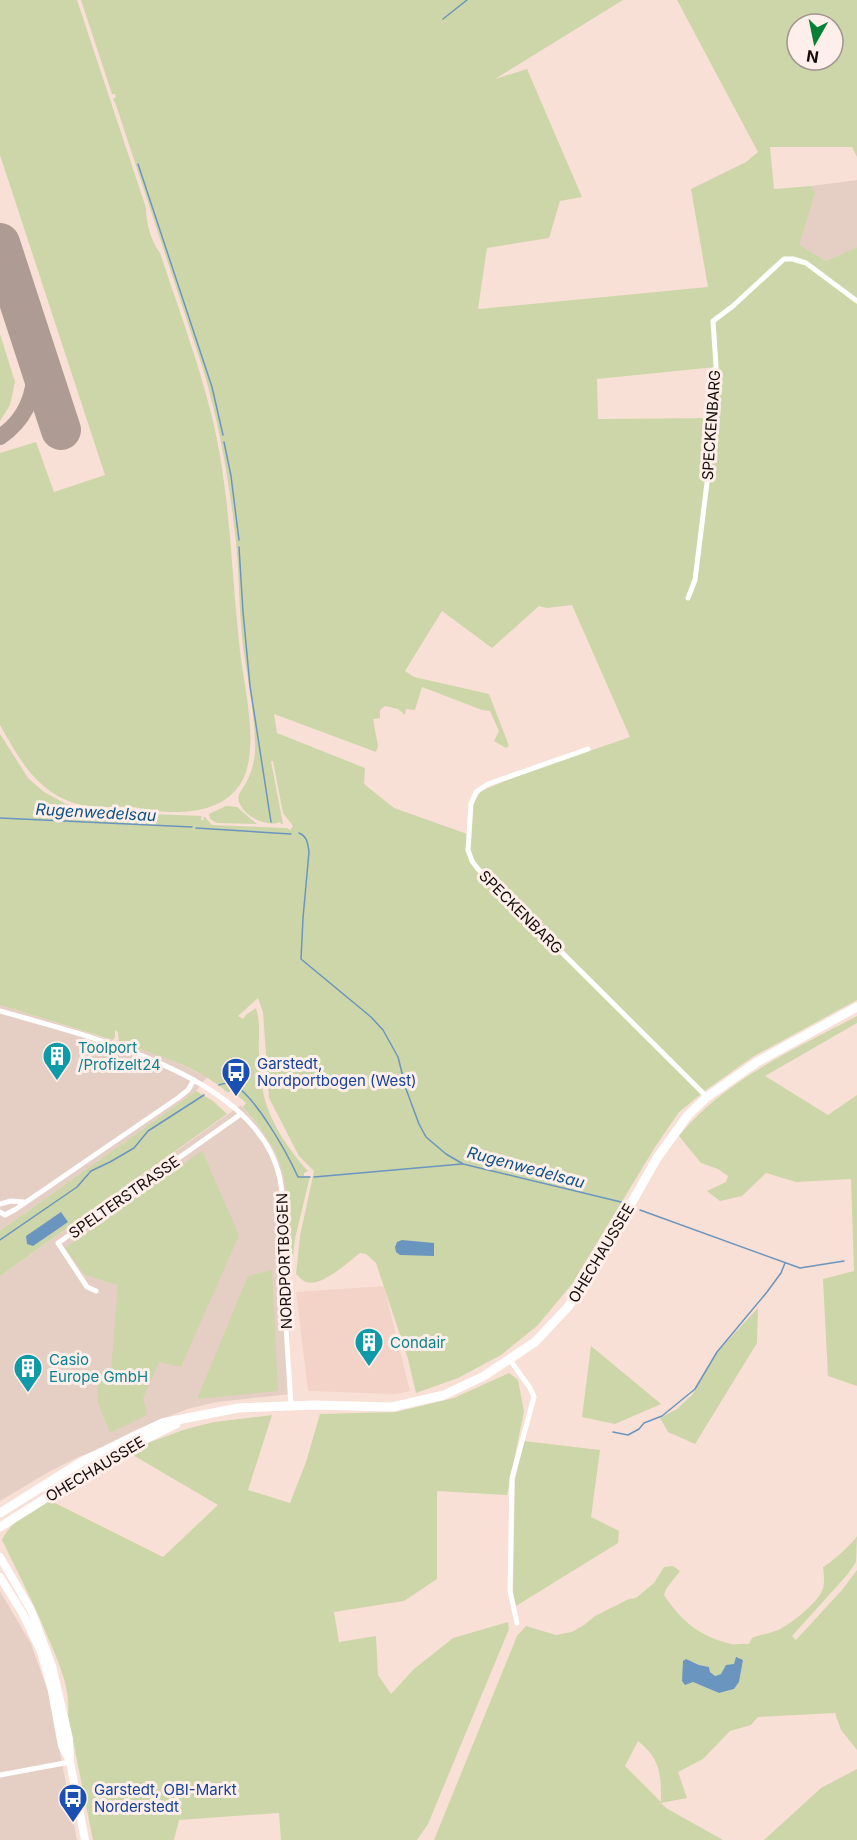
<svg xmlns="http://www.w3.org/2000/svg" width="857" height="1840" viewBox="0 0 857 1840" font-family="Inter,sans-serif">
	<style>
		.commercial { fill: #e5cec4 }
		.built { fill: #f3d3c7 }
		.green { fill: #cdd6a8; fill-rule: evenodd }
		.water { fill: #6a95be }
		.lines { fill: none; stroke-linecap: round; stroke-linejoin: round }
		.stream { stroke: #6a95be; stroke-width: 1.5 }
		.taxiway { stroke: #ae9b94; stroke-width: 16 }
		.runway { stroke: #ae9b94; stroke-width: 40 }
		.minor { stroke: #fff; stroke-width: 5 }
		.secondary { stroke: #fff; stroke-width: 8 }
		.primary { stroke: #fff; stroke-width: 9 }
		.labels { text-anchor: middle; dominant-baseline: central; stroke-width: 6; stroke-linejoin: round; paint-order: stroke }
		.street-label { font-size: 15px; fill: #160e0b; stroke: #feefea }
		.culture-label { font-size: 15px; fill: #0d838f; stroke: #feefea; text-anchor: start }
		.transit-label { font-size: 15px; fill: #164399; stroke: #feefea; text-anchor: start }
		.water-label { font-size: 16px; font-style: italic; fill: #0e5388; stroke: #feefea }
	</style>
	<rect width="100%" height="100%" fill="#f8e0d6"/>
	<g class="commercial">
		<path d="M857,180v67l-31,14 -28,-16 17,-52 -4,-7z"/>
		<path d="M0,1005l168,53 39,19 -11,14 -196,140z"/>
		<path d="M241,1105l25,30 17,33 3,14 5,212 -74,8 -30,7 -54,22 -35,19 -20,7 -33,17 -45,27v-225z"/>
		<path d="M0,1591l31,53 17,47 29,149h-77z"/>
	</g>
	<path class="built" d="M384,1286l26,105 -14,3 -88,-3 -12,-99z"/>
	<g class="green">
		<path d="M0,0h77l69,208c0,15 5,33 14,45 18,54 38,108 52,164 18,74 19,150 27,225 3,33 14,76 11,108 -1,15 -5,31 -16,42 -21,22 -57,22 -86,18 -6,-1 -11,-3 -17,-3 -12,-1 -25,1 -36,0 -52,-5 -72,-41 -95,-82v-272l36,-11 18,50 51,-17 -105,-320z"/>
		<path d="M81,0h542l-128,79 32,-10 55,128 -22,4 -11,37 -62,10 -9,61 230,-22 -17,-98 55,-27 12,-10 -81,-152h180v157l-5,-10h-82l4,42 37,-3 4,7 -16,52 27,16 31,-14v753l-103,56 -48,34 -27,22 -24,35 -83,137 -35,42 -36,29 -43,23 -42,15 -8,-34 -32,-96 -10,-9 -6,-1c-12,9 -41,37 -56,28 -3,-2 -5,-4 -8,-7l4,-38 14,-65 -15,-15 -30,-58 -6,-86 -5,-14 -20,18 5,3 4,-5 9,-6c5,16 2,30 3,46 1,15 2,32 6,46 7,25 26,53 43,71l-4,2v3h6l-15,63 -2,16 -4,-1c-1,-68 2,-93 -46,-147l3,-4 -15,-13 -3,3c-30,-27 -71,-38 -109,-51l-1,-10 -3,-2v7l-2,3 -113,-35v-271l28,44 16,14 22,12 19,6 15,2 102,4 -1,1v3h3l-1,-3h2l7,8 75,3 3,2 3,-4 -10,-13 -10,-52h-2l12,63h-2l-1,-2c-14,6 -36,-6 -41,-20 -3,-8 5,-14 8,-21 6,-12 9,-26 8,-39 -1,-35 -9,-70 -13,-104 -3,-32 -3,-64 -6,-96 -6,-57 -16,-114 -32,-170l-88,-267 -3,-6 3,-2 -1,-3h-3zM797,24h36v36h-36zM716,367l-1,51 -117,1 -1,-40zM572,605l58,132 -110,38 -39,16 -8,13 -3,31 -76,-27 -30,-24 1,-16 -88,-35 -3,-19 102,38 2,-6 -5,-27 7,-1v-8l5,-4 13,3 7,6 1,-6 9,1 7,-23 60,23 8,1 9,20 -5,10 12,7 3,-2 -20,-52 -75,-17 -9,-6 37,-60 50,37 47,-42 8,2z"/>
		<path d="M0,334l15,48 -5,23 -10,16z"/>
		<path d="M226,806l11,1 20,17 -40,-1 -7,-4 -1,-5z"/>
		<path d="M857,1016v7l-92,53 63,39 29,-20v291l-29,-10 -5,-97 31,-8 -3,-92 -55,3 -30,-9 -24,23 -22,5 -13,-10 19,-9 2,-6 -10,-7 -17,-6 -22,-27c45,-56 116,-87 178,-120z"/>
		<path d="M196,1091l17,10 14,13 -227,162v-45z"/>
		<path d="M202,1151l37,84 -58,132 -22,-5 -16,36 4,17 -37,18 -12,-30 -1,-31h14l7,-87 -33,-10 -20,-27z"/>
		<path d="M272,1270l6,121 -81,8 51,-123z"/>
		<path d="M758,1308l-1,35 -62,101 -27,-12 -8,-14 17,-9 15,-14 27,-45z"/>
		<path d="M591,1346l70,58 -46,20 -33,-7z"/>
		<path d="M509,1373l9,7 6,31 -17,84 -70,-4v88l-33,22 -70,11 5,30 37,-6 2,39 13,19 23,-25 39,-31 55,-16 1,7 -81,195 -11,16h-136l-2,-27 -100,7 -5,20h-81l-25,-124c3,-31 -12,-59 -24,-88 -13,-30 -28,-59 -42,-88 8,-19 30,-29 47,-40l114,57 55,-52 -92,-54 60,-22 28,-7 58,-7 -24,75 42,13 16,-41 14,-48 76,-2 58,-14z"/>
		<path d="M524,1441l76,9 -9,67 28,14 -1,12 -102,63 -3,-13 2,-113z"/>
		<path d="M857,1536l-1,26 -9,13 -55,61 4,4 46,-50 15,-20v180l-16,-20 -6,-17 -77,4 -7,8 -21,6 -27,28 -25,13 9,26 -26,5 5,5 57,32h-289l83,-204 9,-10 30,9 16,-3 12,-7 11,-9 34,-17 7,-1 18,-15 10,-16 9,-1 7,5 -14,18 -2,6c18,27 35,41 67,49 6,1 12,-1 18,0l3,-6c8,-3 15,-4 23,-7 12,-3 42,-28 47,-40 3,-7 2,-16 1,-24 8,-4 30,-24 34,-31zM686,1659l13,6 10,2 1,5 5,4c11,-3 18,-12 28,-16l-4,22 -5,7 -15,4 -26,-11 -11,-1zM638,1741c23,18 23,34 23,61l-36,-36z"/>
		<path d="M857,1769v71h-93l57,-52z"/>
	</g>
	<g class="water">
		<path d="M61,1212l7,10 -35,24 -6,-2 -1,-8z"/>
		<path d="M402,1240l32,3v13l-34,-1 -4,-3 -1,-5 2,-5z"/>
		<path d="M736,1657l7,3 -4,22 -5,7 -15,4 -26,-11 -8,3 -3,-4 1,-20 3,-2 13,6 10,2 1,5 5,4 6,-2 5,-9 8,-1z"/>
	</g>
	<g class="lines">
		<g class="stream">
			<path d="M443,19l24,-19"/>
			<path d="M138,164l74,223 11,48"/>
			<path d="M224,442l7,34 8,64"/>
			<path d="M239,547l4,65 7,74 21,136"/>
			<path d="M0,818l192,9"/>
			<path d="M196,828l95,6"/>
			<path d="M299,833c8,3 9,11 10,19l-6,66 -2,41 70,58 12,13 15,27 8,32 13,35 7,13 20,17 17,10 158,38"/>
			<path d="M219,1085c3,-1 6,-2 9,-2 23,3 61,74 70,94h12"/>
			<path d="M314,1177l148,-13"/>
			<path d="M640,1210l160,58 44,-7"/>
			<path d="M0,1240l77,-53 14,-16 19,-9 24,-14 14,-17 56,-36"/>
			<path d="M613,1432l15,3 11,-6 5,-6 18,-7 33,-27 22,-37 50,-60 14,-19 4,-10"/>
		</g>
		<path class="taxiway" d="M0,437c34,-23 39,-59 32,-96"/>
		<path class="runway" d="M0,243l61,187"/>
		<g class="minor">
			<path d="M688,598l7,-18 20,-162 1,-52 -3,-45 20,-15 51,-47h9l13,4 51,38"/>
			<path d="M588,749l-100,35 -12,8 -5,12 -3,46 4,11 6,8 229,228"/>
			<path d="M0,1011c87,25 259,64 280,168 5,25 2,52 3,77 1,50 5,100 8,150"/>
			<path d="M0,1204l11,-3 13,1"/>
			<path d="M0,1212l5,3 11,-6 162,-111 10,-8 6,-10"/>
			<path d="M96,1291l-9,-4 -29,-44 183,-129"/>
			<path d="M510,1360l20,28 4,9 -22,81 -2,113 7,32"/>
			<path d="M0,1775l70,-13"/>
		</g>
		<g class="secondary">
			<path d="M0,1557l31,53 21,56 17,73 1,23 15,78"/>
			<path d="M0,1577l23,37 18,38 11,39 10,55 7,13"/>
		</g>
		<g class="primary">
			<path d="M0,1513l83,-52 79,-38 76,-15 76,-3 78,2 52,-12 40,-19 51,-34 33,-35 34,-52 55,-97 31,-43 19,-18 50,-35 100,-55"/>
			<path d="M0,1527l119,-75 57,-28"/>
		</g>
	</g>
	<defs>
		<g id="building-pin" transform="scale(1.5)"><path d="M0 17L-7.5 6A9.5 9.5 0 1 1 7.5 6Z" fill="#0f9aa8" stroke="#feefea"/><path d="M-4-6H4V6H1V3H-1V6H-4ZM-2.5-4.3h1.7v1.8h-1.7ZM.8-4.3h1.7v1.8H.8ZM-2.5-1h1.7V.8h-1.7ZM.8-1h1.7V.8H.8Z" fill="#fff"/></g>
		<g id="bus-pin" transform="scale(1.5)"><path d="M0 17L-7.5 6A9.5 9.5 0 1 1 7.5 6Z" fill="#1a4fb4" stroke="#feefea"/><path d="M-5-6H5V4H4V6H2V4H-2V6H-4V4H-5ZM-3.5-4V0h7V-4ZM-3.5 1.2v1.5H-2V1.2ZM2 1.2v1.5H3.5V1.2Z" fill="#fff"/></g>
	</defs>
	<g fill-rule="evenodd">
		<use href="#building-pin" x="57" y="1056"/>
		<use href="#bus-pin" x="236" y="1072"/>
		<use href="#building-pin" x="369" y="1342"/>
		<use href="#building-pin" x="28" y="1368"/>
		<use href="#bus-pin" x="73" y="1798"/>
	</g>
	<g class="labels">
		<g class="street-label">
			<text transform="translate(711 425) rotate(-86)">SPECKENBARG</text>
			<text transform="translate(521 912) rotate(45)">SPECKENBARG</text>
			<text transform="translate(124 1197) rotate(-35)">SPELTERSTRASSE</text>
			<text transform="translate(601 1253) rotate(-59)">OHECHAUSSEE</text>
			<text transform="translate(284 1261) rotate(-92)">NORDPORTBOGEN</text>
			<text transform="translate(95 1469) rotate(-31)">OHECHAUSSEE</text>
		</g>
		<g class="culture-label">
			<text x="78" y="1047">Toolport<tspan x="78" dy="17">/Profizelt24</tspan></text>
			<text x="390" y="1342">Condair</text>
			<text x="49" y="1359">Casio<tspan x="49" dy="17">Europe GmbH</tspan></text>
		</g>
		<g class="transit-label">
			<text x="257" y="1063">Garstedt,<tspan x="257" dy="17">Nordportbogen (West)</tspan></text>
			<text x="94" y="1789">Garstedt, OBI-Markt<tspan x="94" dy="17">Norderstedt</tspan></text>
		</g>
		<g class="water-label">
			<text transform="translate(96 812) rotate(3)">Rugenwedelsau</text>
			<text transform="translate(526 1167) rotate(15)">Rugenwedelsau</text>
		</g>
	</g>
	<g transform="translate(815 42) rotate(189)"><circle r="28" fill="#feefea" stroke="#a19591" stroke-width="1.5"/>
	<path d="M0-4.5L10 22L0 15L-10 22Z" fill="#077f36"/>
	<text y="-9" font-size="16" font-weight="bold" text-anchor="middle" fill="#160e0b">N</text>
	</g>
</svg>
